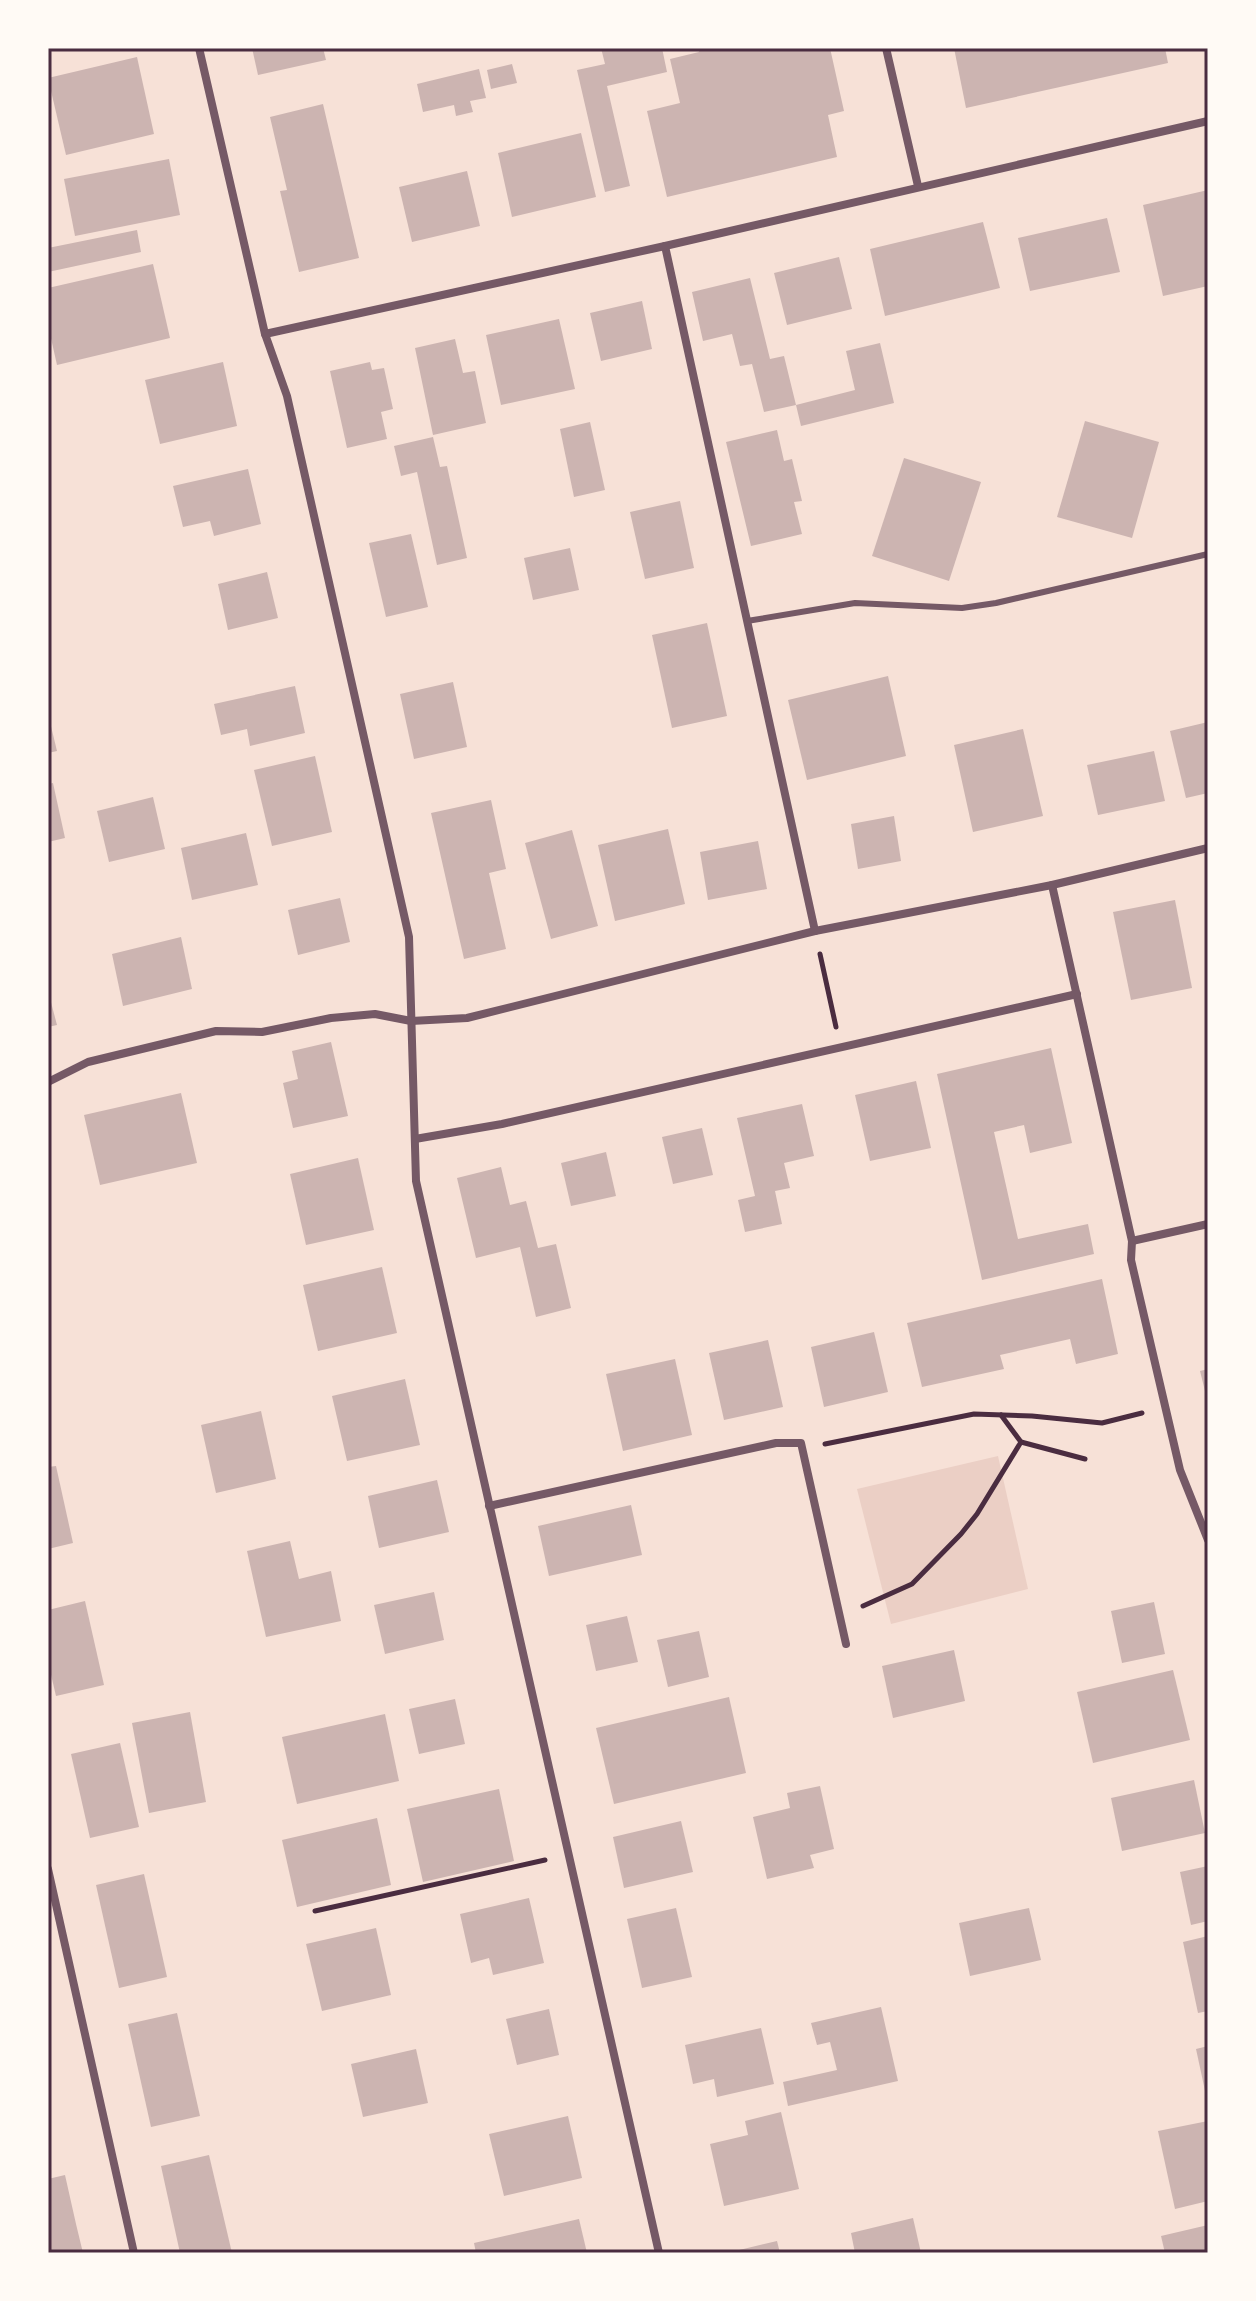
<svg xmlns="http://www.w3.org/2000/svg" width="1256" height="2301" viewBox="0 0 1256 2301" font-family="'Space Grotesk',sans-serif">
	<style>
		.green { fill: #ebcfc5 }
		.building { fill: #ccb4b1 }
		.lines { fill: none; stroke-linecap: round; stroke-linejoin: round }
		.path { stroke: #4a2c40; stroke-width: 5 }
		.service { stroke: #755966; stroke-width: 6 }
		.minor { stroke: #755966; stroke-width: 8 }
		.neatline { fill: none; stroke: #4a2c40; stroke-width: 3 }
	</style>
	<rect width="100%" height="100%" fill="#f7e1d7"/>
	<path class="green" d="M998,1456l30,133 -137,35 -34,-135z"/>
	<g class="building">
		<path d="M252,48h71l3,12 -68,15z"/>
		<path d="M601,48h61l5,24 -60,14 23,100 -25,6 -28,-122 28,-6z"/>
		<path d="M698,48h132l14,63 -16,4 9,42 -170,40 -20,-86 33,-8 -10,-44 29,-7z"/>
		<path d="M954,48h211l3,15 -202,45z"/>
		<path d="M137,57l17,77 -88,21 -18,-77z"/>
		<path d="M512,64l5,19 -26,6 -4,-19z"/>
		<path d="M479,69l7,29 -16,3 3,11 -17,4 -2,-11 -31,7 -6,-28z"/>
		<path d="M323,104l36,154 -60,14 -19,-81 7,-1 -17,-73z"/>
		<path d="M581,133l15,64 -84,20 -14,-64z"/>
		<path d="M169,159l11,56 -105,21 -11,-57z"/>
		<path d="M467,171l13,55 -68,16 -13,-55z"/>
		<path d="M1208,190v96l-45,10 -20,-91z"/>
		<path d="M1107,218l13,54 -90,19 -12,-53z"/>
		<path d="M983,222l17,66 -115,28 -15,-67z"/>
		<path d="M137,230l4,22 -93,20v-24z"/>
		<path d="M839,257l13,52 -65,16 -13,-52z"/>
		<path d="M153,264l17,74 -113,27 -9,-40v-37z"/>
		<path d="M750,278l20,81 14,-3 12,49 -32,7 -12,-48 -12,2 -8,-32 -29,7 -11,-49z"/>
		<path d="M642,301l10,48 -51,12 -11,-48z"/>
		<path d="M559,319l16,70 -74,16 -15,-70z"/>
		<path d="M455,339l8,34 12,-2 11,52 -53,12 -18,-87z"/>
		<path d="M880,343l14,60 -93,23 -5,-21 59,-15 -9,-39z"/>
		<path d="M223,362l14,64 -77,18 -15,-64z"/>
		<path d="M370,362l2,8 12,-2 9,41 -12,3 6,27 -40,9 -17,-77z"/>
		<path d="M1085,421l74,21 -27,96 -75,-21z"/>
		<path d="M590,422l15,68 -31,7 -14,-68z"/>
		<path d="M777,430l7,31 8,-2 10,42 -8,1 8,32 -51,12 -25,-104z"/>
		<path d="M433,437l7,30 7,-1 20,92 -30,7 -20,-93 -16,4 -7,-30z"/>
		<path d="M904,458l77,24 -32,99 -77,-25z"/>
		<path d="M248,469l13,55 -47,12 -4,-15 -27,6 -10,-41z"/>
		<path d="M680,501l14,67 -49,11 -15,-67z"/>
		<path d="M411,534l17,73 -42,10 -17,-74z"/>
		<path d="M570,548l9,42 -46,10 -9,-42z"/>
		<path d="M267,572l11,46 -50,12 -10,-46z"/>
		<path d="M707,623l20,93 -55,12 -20,-93z"/>
		<path d="M888,676l18,80 -99,24 -19,-80z"/>
		<path d="M453,682l14,65 -53,12 -14,-65z"/>
		<path d="M295,686l10,47 -55,13 -3,-17 -26,6 -7,-31z"/>
		<path d="M49,718l8,33 -9,2v-34z"/>
		<path d="M1208,722v71l-22,5 -16,-67z"/>
		<path d="M1023,729l20,87 -70,16 -19,-87z"/>
		<path d="M1154,751l11,50 -67,14 -11,-50z"/>
		<path d="M315,756l17,76 -60,14 -18,-76z"/>
		<path d="M53,783l12,55 -17,4v-58z"/>
		<path d="M153,797l12,52 -56,13 -12,-51z"/>
		<path d="M491,800l15,69 -17,4 17,76 -42,10 -33,-146z"/>
		<path d="M894,816l7,45 -43,8 -7,-45z"/>
		<path d="M668,829l17,75 -70,17 -17,-76z"/>
		<path d="M572,830l26,96 -47,13 -26,-96z"/>
		<path d="M246,833l12,52 -66,15 -11,-52z"/>
		<path d="M758,841l9,48 -59,11 -8,-48z"/>
		<path d="M340,898l10,44 -52,13 -10,-45z"/>
		<path d="M1175,900l17,88 -61,12 -18,-88z"/>
		<path d="M181,937l11,52 -69,17 -11,-52z"/>
		<path d="M48,991l9,34 -9,2z"/>
		<path d="M331,1042l17,74 -55,12 -10,-45 15,-4 -6,-28z"/>
		<path d="M1051,1048l21,95 -42,10 -6,-28 -30,7 24,107 70,-15 6,30 -112,26 -45,-206z"/>
		<path d="M916,1081l15,67 -61,13 -15,-66z"/>
		<path d="M181,1093l16,70 -97,22 -16,-70z"/>
		<path d="M802,1104l12,52 -30,7 6,25 -15,3 7,33 -37,8 -7,-32 17,-4 -18,-78z"/>
		<path d="M702,1128l11,47 -40,9 -11,-47z"/>
		<path d="M606,1152l10,44 -45,10 -10,-43z"/>
		<path d="M358,1158l16,72 -68,15 -16,-71z"/>
		<path d="M501,1167l9,38 16,-4 12,47 18,-4 15,64 -35,9 -16,-70 -44,11 -19,-80z"/>
		<path d="M382,1267l15,66 -79,18 -15,-66z"/>
		<path d="M1102,1279l16,75 -42,10 -6,-25 -70,16 4,14 -82,18 -15,-64z"/>
		<path d="M874,1332l14,60 -64,15 -13,-60z"/>
		<path d="M768,1340l15,67 -59,13 -15,-67z"/>
		<path d="M675,1359l17,76 -69,16 -17,-77z"/>
		<path d="M1208,1369v30h-1l-7,-28z"/>
		<path d="M405,1379l15,66 -73,16 -15,-65z"/>
		<path d="M261,1411l15,68 -60,14 -15,-68z"/>
		<path d="M56,1466l17,77 -25,6v-82z"/>
		<path d="M437,1480l12,52 -70,16 -11,-52z"/>
		<path d="M631,1505l11,50 -93,21 -11,-50z"/>
		<path d="M290,1541l9,38 32,-8 10,50 -75,16 -19,-86z"/>
		<path d="M434,1592l10,48 -59,14 -11,-49z"/>
		<path d="M85,1601l19,84 -48,11 -8,-34v-52z"/>
		<path d="M1154,1602l11,52 -43,9 -11,-52z"/>
		<path d="M627,1616l11,46 -42,9 -10,-46z"/>
		<path d="M699,1631l10,46 -41,10 -11,-47z"/>
		<path d="M954,1650l11,51 -72,17 -11,-52z"/>
		<path d="M1173,1670l17,70 -97,23 -16,-71z"/>
		<path d="M729,1697l17,76 -132,31 -18,-76z"/>
		<path d="M455,1699l10,45 -46,10 -10,-45z"/>
		<path d="M190,1712l16,90 -57,11 -17,-90z"/>
		<path d="M385,1714l14,67 -102,23 -15,-67z"/>
		<path d="M120,1743l19,84 -49,11 -19,-84z"/>
		<path d="M1194,1780l11,53 -83,18 -11,-53z"/>
		<path d="M820,1786l14,63 -24,6 4,13 -47,11 -14,-62 37,-9 -3,-15z"/>
		<path d="M499,1789l15,72 -91,21 -16,-73z"/>
		<path d="M377,1818l14,67 -94,22 -15,-67z"/>
		<path d="M681,1821l12,51 -69,16 -11,-51z"/>
		<path d="M1208,1866v55l-17,4 -11,-53z"/>
		<path d="M144,1874l23,103 -48,11 -23,-103z"/>
		<path d="M529,1898l15,65 -51,12 -4,-17 -18,5 -11,-49z"/>
		<path d="M676,1908l16,69 -50,11 -15,-69z"/>
		<path d="M1029,1908l12,52 -71,16 -11,-53z"/>
		<path d="M376,1928l15,67 -69,16 -16,-67z"/>
		<path d="M1208,1936v75l-10,2 -15,-71z"/>
		<path d="M881,2007l17,74 -110,25 -5,-24 54,-12 -7,-28 -13,3 -6,-22z"/>
		<path d="M549,2009l10,46 -42,10 -11,-46z"/>
		<path d="M177,2013l23,103 -49,11 -23,-103z"/>
		<path d="M761,2028l13,56 -57,13 -3,-18 -21,5 -8,-39z"/>
		<path d="M1208,2046v54h-1l-11,-51z"/>
		<path d="M416,2049l12,54 -65,14 -12,-53z"/>
		<path d="M781,2112l18,77 -75,17 -14,-62 38,-9 -3,-14z"/>
		<path d="M568,2116l14,62 -78,18 -15,-62z"/>
		<path d="M1208,2121v80l-33,8 -17,-78z"/>
		<path d="M209,2155l23,98h-52l-19,-87z"/>
		<path d="M65,2175l11,49 7,29h-35v-74z"/>
		<path d="M913,2218l8,35h-66l-4,-20z"/>
		<path d="M579,2219l8,34h-111l-2,-10z"/>
		<path d="M1208,2225v28h-43l-4,-17z"/>
		<path d="M777,2241l3,12h-49v-1z"/>
	</g>
	<g class="lines">
		<g class="path">
			<path d="M820,954l16,73"/>
			<path d="M1001,1415l20,27 64,17"/>
			<path d="M825,1444l149,-30 58,2 70,7 40,-10"/>
			<path d="M863,1606l49,-22 49,-50 16,-20 44,-72"/>
			<path d="M315,1911l230,-51"/>
		</g>
		<path class="service" d="M747,621l108,-18 107,5 34,-5 212,-49"/>
		<g class="minor">
			<path d="M199,48l66,286 22,62 122,541 7,244 243,1072"/>
			<path d="M886,48l32,138"/>
			<path d="M665,246l150,685"/>
			<path d="M265,334l400,-88 543,-125"/>
			<path d="M1052,885l80,356 -1,19 49,210 28,70"/>
			<path d="M48,1082l40,-20 128,-31 46,1 69,-14 44,-4 36,7 56,-3 348,-87 237,-46 156,-37"/>
			<path d="M415,1139l87,-15 575,-130"/>
			<path d="M1132,1241l76,-17"/>
			<path d="M489,1506l287,-63h25l45,201"/>
			<path d="M48,1869l86,384"/>
		</g>
	</g>
	<rect width="1256" height="2301" fill="none" stroke="#fffaf5" stroke-width="100"/>
	<rect x="50" y="50" width="1156" height="2201" class="neatline"/>
</svg>
